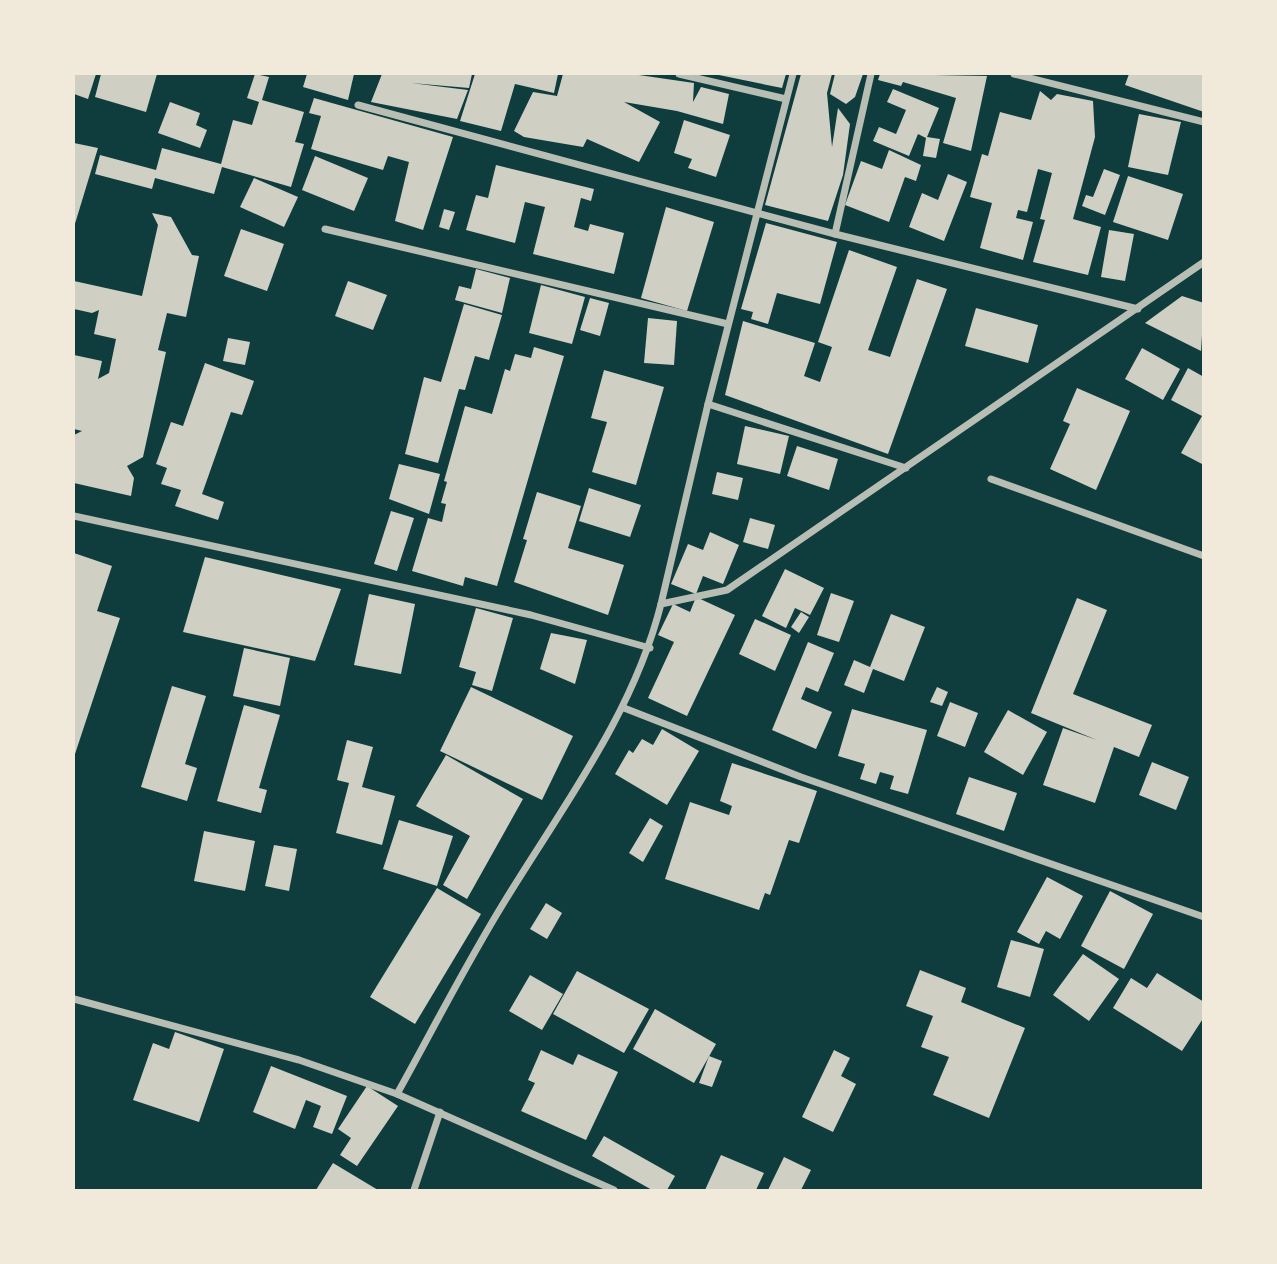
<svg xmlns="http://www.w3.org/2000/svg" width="1277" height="1264" viewBox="0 0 1277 1264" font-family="Manrope,sans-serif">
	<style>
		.building { fill: #cfcfc3 }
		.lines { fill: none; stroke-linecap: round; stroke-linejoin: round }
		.minor { stroke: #b8beb3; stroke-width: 7 }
	</style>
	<rect width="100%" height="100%" fill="#0f3d3e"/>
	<g class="building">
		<path d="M74,74h22l-8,25 -14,-5z"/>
		<path d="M101,74h56l-11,38 -51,-15z"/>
		<path d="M255,74l14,3 -7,23 42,12 -9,30 9,2 -13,43 -69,-20 -8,27 -59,-16 -3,11 -57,-15 5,-19 56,15 6,-22 59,16 12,-44 19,5 7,-23 -12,-4z"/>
		<path d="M307,74h47l-6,26 -45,-13z"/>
		<path d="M382,74h90l-3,14 -58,-5 57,7 -11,29 -86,-17z"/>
		<path d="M475,74h83l-4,19 -39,-9 -14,47 -41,-10z"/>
		<path d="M563,74h69l62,9 -1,19 8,-15 28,7 -6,30 -46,-13 -53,-9 36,20 -21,40 -52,-23 -4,8 -59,-10 -10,-6 19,-39 24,4z"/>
		<path d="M714,74h72l-4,14z"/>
		<path d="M801,74h31l-5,19 5,54 6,-39 12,16 -7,51 -15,46 -63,-16z"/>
		<path d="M835,74h28l-8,23 -9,7 -16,-10z"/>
		<path d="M880,74l107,2 -16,75 -28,-8 13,-45 -53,-16 -2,4 -23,-6z"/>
		<path d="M1129,74h75v38l-79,-27z"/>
		<path d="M893,89l46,19 -12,29 13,2 -4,19 -13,-2 3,-18 -8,-4 -9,22 -36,-15 6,-14 17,7 10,-24 -19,-8z"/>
		<path d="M1040,91l11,9 6,-6 36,7 2,36 -22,82 28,8 -13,48 -55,-13 12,-42 -5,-1 12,-46 -14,-4 -11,43 -9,-2 -2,8 17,4 -10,38 -43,-12 12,-45 -22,-6 12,-43 6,2 12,-44 31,8z"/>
		<path d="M314,98l139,39 -30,93 -28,-9 14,-59 -21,-6 -5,14 -72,-21 10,-33 -12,-3z"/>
		<path d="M170,102l30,11 -4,12 11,5 -7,18 -42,-15z"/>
		<path d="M1139,114l42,8 -13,53 -40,-8z"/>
		<path d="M684,120l46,15 -14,42 -28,-9 4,-9 -18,-6z"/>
		<path d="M74,143l24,5 -24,79z"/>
		<path d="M889,150l32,15 -5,16 -11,-4 -16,45 -44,-17 16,-44 21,8z"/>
		<path d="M315,156l53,22 -14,33 -52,-21z"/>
		<path d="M496,165l98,24 -3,12 -10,-3 -7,29 14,4 2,-7 34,9 -10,41 -81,-20 12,-47 -20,-5 -10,41 -49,-13 10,-35 12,3z"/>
		<path d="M1104,169l16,6 -15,40 -23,-9 4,-11 7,2z"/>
		<path d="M948,174l19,8 -23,59 -35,-14 13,-34 16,7z"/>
		<path d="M1128,176l55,18 -15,46 -55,-18z"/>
		<path d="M254,178l44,19 -14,30 -44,-20z"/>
		<path d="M666,207l48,15 -27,89 -46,-13z"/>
		<path d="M444,209l11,3 -6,18 -10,-3z"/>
		<path d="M152,213l19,4 21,38 7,1 -13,61 -19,-4 -9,37 8,2 -23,105 -16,9 7,12 -3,18 -57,-13v-48l8,-4 -8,-2v-74l28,6 -4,18 11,-6 7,-34 -22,-5 5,-24 -7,3 -18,-4v-28l68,15 16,-71z"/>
		<path d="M766,223l71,19 -17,62 -43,-11 -9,31 -17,-5 2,-7 -12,-3z"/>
		<path d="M241,229l43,15 -17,47 -43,-15z"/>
		<path d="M1109,230l25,4 -9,47 -24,-4z"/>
		<path d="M849,250l48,17 -29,83 22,7 27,-78 30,10 -59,165 -163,-59 18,-74 72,22 -11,33 16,6 12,-35 -14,-5z"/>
		<path d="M476,269l34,9 -8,35 -47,-13 4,-14 12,3z"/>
		<path d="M348,281l39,14 -14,35 -38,-14z"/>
		<path d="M541,285l44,12 -13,47 -43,-11z"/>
		<path d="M1182,296l22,7 -3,48 -56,-28z"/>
		<path d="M590,298l19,5 -9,33 -20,-6z"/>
		<path d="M464,304l38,11 -13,45 -14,-4 -10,34 -6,-1 -21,74 -33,-9 19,-77 17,5z"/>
		<path d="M976,308l62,17 -10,38 -63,-17z"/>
		<path d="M648,318l29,3 -3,44 -30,-2z"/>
		<path d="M228,338l22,4 -5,23 -22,-4z"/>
		<path d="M534,347l30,9 -67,230 -32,-9 -2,9 -51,-15 16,-53 14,4 4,-18 -5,-1 6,-21 -3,-1 21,-75 27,8 13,-45 5,2 5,-17 16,4z"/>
		<path d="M1142,348l38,21 -17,31 -38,-21z"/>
		<path d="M205,363l49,18 -12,34 -11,-3 -29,82 22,8 -6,18 -43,-14 6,-16 -20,-6 6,-16 -11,-4 15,-42 12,4z"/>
		<path d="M1188,368l16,9v88l-23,-12 21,-37 -31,-16z"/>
		<path d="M604,370l60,17 -28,98 -44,-13 15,-50 -16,-4z"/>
		<path d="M1077,388l53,23 -34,79 -46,-21 20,-45 -7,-3z"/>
		<path d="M745,426l44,10 -9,38 -43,-10z"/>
		<path d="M797,446l41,13 -9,31 -42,-14z"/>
		<path d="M399,464l41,10 -11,40 -40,-15z"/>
		<path d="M717,472l26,6 -5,22 -26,-6z"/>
		<path d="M589,488l52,17 -11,32 -51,-16z"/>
		<path d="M537,492l44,14 -13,42 56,17 -16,50 -94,-33 13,-42 -4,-1z"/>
		<path d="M391,511l23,7 -17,53 -23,-7z"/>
		<path d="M750,518l25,7 -7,24 -25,-7z"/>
		<path d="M710,532l29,13 -16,39 -20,-8 -7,18 -25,-10 17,-40 15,6z"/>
		<path d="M74,553l38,13 -15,45 23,7 -46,139z"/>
		<path d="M205,557l136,32 -26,72 -132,-29z"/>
		<path d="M785,569l39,19 -14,27 -15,-7 -9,20 -24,-12z"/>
		<path d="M831,593l23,8 -15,41 -22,-7z"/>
		<path d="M369,594l46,10 -14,70 -47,-9z"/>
		<path d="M696,597l39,18 -48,101 -39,-18 26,-56 -16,-7 15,-31 17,8z"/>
		<path d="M1077,598l30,12 -34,84 79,31 -13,32 -25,-10 -19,56 -52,-18 20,-57 34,12 -66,-27z"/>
		<path d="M476,608l37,10 -21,73 -20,-6 4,-13 -17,-5z"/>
		<path d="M801,612l8,5 -10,16 -8,-6z"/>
		<path d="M891,614l34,13 -21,54 -31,-12 -9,24 -20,-8 10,-25 16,7z"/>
		<path d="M755,619l36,16 -16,36 -36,-17z"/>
		<path d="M551,633l36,7 -12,44 -35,-15z"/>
		<path d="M808,642l26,11 -16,39 -12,-5 -5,12 31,13 -16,37 -44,-19z"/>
		<path d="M244,648l46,10 -10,48 -47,-10z"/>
		<path d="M172,686l34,10 -21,68 12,4 -10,33 -46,-14z"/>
		<path d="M471,687l102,49 -31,64 -102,-49z"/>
		<path d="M937,687l11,5 -6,14 -12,-4z"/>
		<path d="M950,702l28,11 -13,34 -28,-11z"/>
		<path d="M244,705l36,10 -21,73 8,2 -6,23 -44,-12z"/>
		<path d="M852,709l75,21 -19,64 -18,-5 4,-13 -14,-4 -4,12 -16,-5 5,-15 -27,-8z"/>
		<path d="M1008,710l39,22 -24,43 -39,-23z"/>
		<path d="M662,729l37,22 -32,54 -52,-31 14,-24 4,3 9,-14 11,6z"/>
		<path d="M347,740l26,7 -11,40 33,9 -13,49 -46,-12 13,-50 -12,-3z"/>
		<path d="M446,755l77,44 -56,100 -24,-14 27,-49 -54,-30z"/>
		<path d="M1152,762l37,15 -13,33 -37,-15z"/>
		<path d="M732,763l85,28 -18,52 -10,-3 -19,55 -5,-2 -6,17 -94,-31 25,-77 39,13 3,-9 -12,-5z"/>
		<path d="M969,777l48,16 -13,38 -48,-17z"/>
		<path d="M650,818l13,8 -20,36 -14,-9z"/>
		<path d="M399,820l54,16 -16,50 -54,-17z"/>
		<path d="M204,831l51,10 -10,50 -51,-10z"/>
		<path d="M274,845l23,4 -8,42 -24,-5z"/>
		<path d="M1047,877l36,19 -23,43 -14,-8 -7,13 -22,-12z"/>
		<path d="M437,888l44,26 -66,110 -45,-27z"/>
		<path d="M1110,891l43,23 -29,55 -43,-23z"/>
		<path d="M546,903l16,10 -15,26 -17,-10z"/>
		<path d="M1011,940l33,9 -14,48 -33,-10z"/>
		<path d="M1083,954l36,25 -30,42 -36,-26z"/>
		<path d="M920,970l46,18 -5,14 64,26 -36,90 -56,-23 16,-38 -28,-10 12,-31 -27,-10z"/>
		<path d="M577,971l72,38 -25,44 -71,-39z"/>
		<path d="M1157,973l47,29v15l-22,34 -69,-43 18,-30 16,10z"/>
		<path d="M530,975l33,19 -21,36 -33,-19z"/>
		<path d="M655,1009l61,35 -22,39 -61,-34z"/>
		<path d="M175,1032l49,17 -25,73 -66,-22 20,-57 16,6z"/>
		<path d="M541,1050l32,15 5,-11 40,18 -32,68 -65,-29 14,-28 -7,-3z"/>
		<path d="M834,1050l16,8 -9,18 15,8 -23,48 -31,-15z"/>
		<path d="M709,1056l13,5 -10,26 -13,-4z"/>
		<path d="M271,1066l76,30 -15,38 -19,-7 8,-21 -15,-6 -11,29 -42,-17z"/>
		<path d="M367,1086l31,20 -41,60 -17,-11 11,-17 -13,-9z"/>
		<path d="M604,1136l71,40 -8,14h-15l-60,-34z"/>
		<path d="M721,1155l43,18 -8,17h-51z"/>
		<path d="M784,1157l27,13 -10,20h-33z"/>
		<path d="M333,1163l45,27h-62z"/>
	</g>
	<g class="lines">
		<g class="minor">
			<path d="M679,74l107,25"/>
			<path d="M1014,74l190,48"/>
			<path d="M358,105l477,129 303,75"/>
			<path d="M325,229l403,95"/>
			<path d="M835,234l36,-160"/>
			<path d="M708,404l198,64"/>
			<path d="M991,479l213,77"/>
			<path d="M74,516l457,99 119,33"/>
			<path d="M661,604l47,-200 85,-330"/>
			<path d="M624,708l177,69 403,140"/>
			<path d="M74,999l225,61 98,34 217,96"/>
			<path d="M397,1094c35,-63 68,-128 106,-190 59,-97 130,-189 158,-300l66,-14 477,-328"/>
			<path d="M414,1190l26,-78"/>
		</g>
	</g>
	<rect width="1277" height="1264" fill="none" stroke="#f1e9da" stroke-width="150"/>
</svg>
